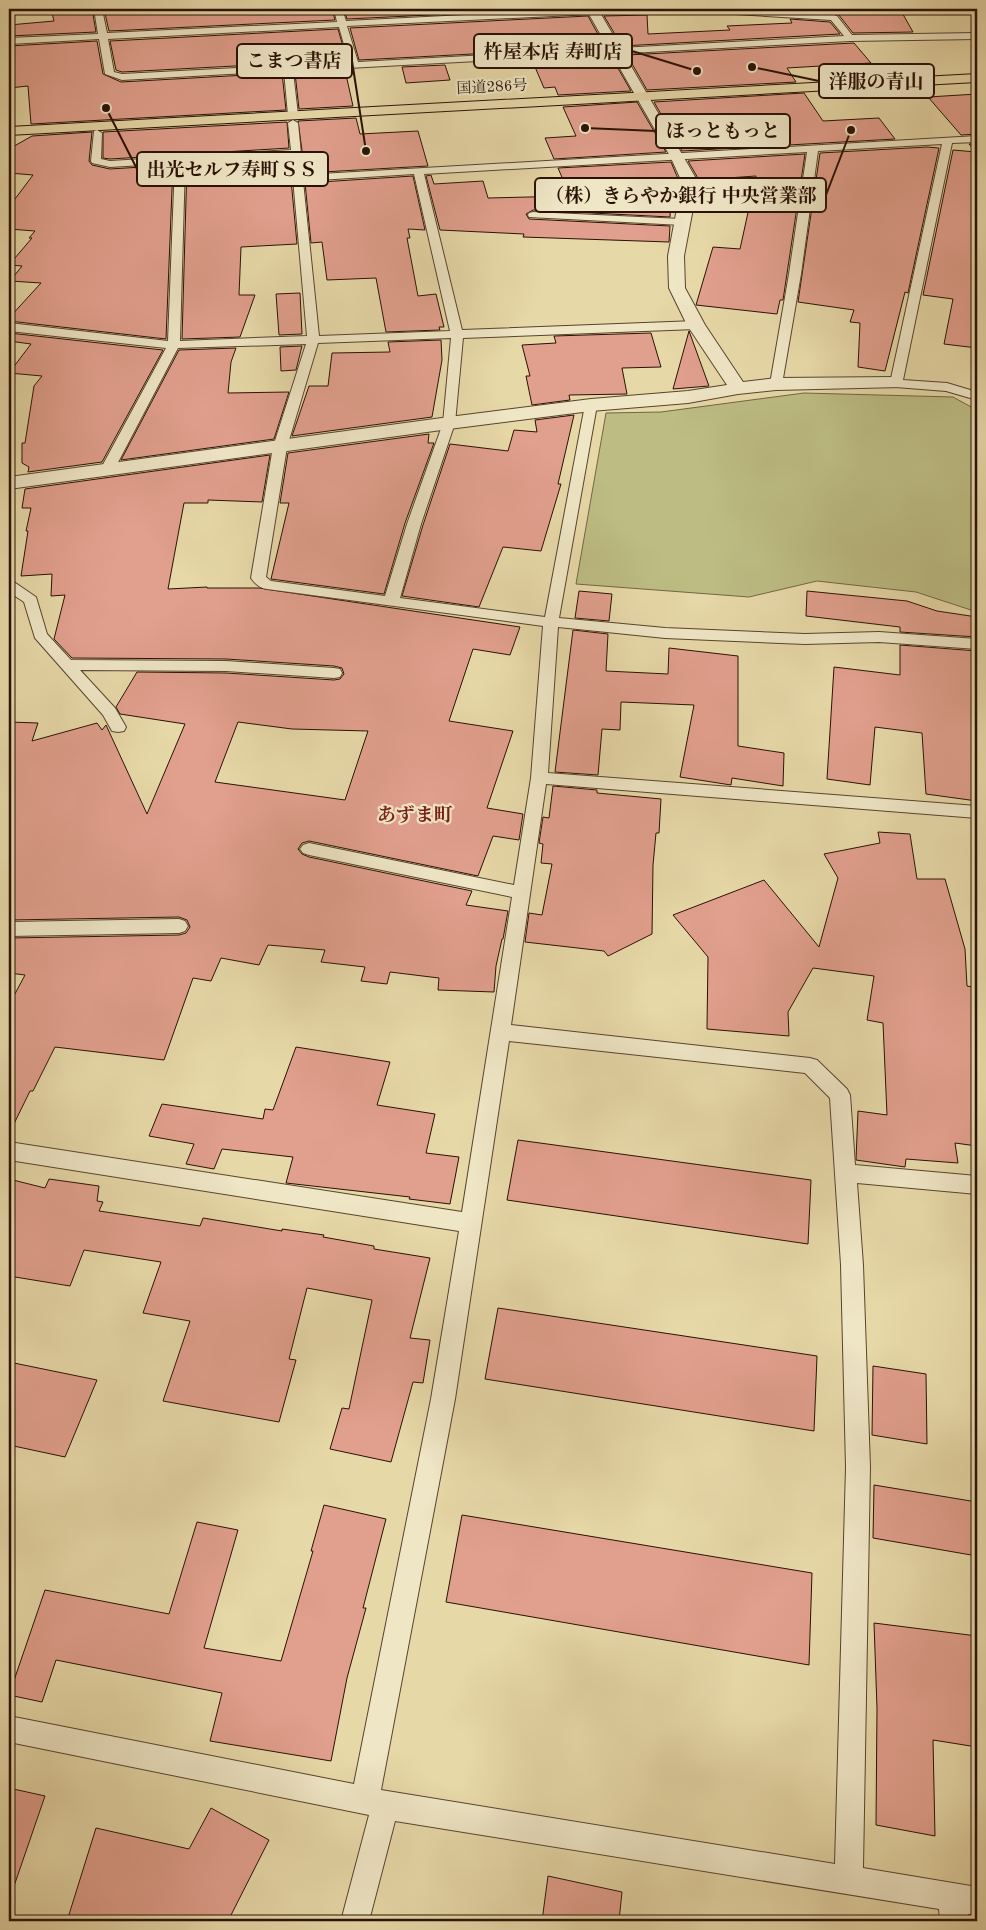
<svg xmlns="http://www.w3.org/2000/svg" width="986" height="1930" viewBox="0 0 986 1930" font-family="'Old Standard TT','Noto Serif JP',serif">
	<style>
		.green { fill: #bcbc83; stroke: #726644 }
		.lines { fill: none; stroke-linecap: round; stroke-linejoin: round }
		.stream { fill: #6c7764; fill-rule: evenodd }
		.building { fill: #e19f8d; stroke: #291105; fill-rule: evenodd }
		.lane-casing { stroke: #58432e; stroke-width: 2 }
		.street-casing { stroke: #58432e; stroke-width: 2 }
		.highway-casing { stroke: #291105; stroke-width: 2 }
		.lane { fill: #efe6c6; fill-rule: evenodd }
		.street { fill: #efe6c6; fill-rule: evenodd }
		.highway { fill: #e7d8a8; fill-rule: evenodd }
		.labels { text-anchor: middle; dominant-baseline: central; stroke-width: 4.5; stroke-linejoin: round; paint-order: stroke }
		.far-street-label { font-size: 15px; fill: #291105; stroke: #efe6c6 }
		.neighbourhood-label { font-size: 19px; font-weight: bold; fill: #7a1f14; stroke: #efe6c6 }
		.leader { fill: none; stroke: #291105; stroke-width: 2 }
		.callout-dot { fill: #291105; stroke: #efe6c6; stroke-width: 2 }
		.callout { fill: #efe6c6; stroke: #291105; stroke-width: 2 }
		.callout-label { font-size: 19px; text-anchor: middle; font-weight: bold; fill: #291105 }
	</style>
	<rect width="100%" height="100%" fill="#e7d8a8"/>
	<filter id="stains"><feTurbulence type="fractalNoise" baseFrequency=".004" numOctaves="4"/><feColorMatrix values="0 0 0 0 .2 0 0 0 0 .09 0 0 0 0 .02 0 0 0 .5 -.17"/></filter>
	<radialGradient id="worn" r=".72"><stop offset=".6" stop-color="#630" stop-opacity="0"/><stop offset="1" stop-color="#630" stop-opacity=".3"/></radialGradient>
	<path class="green" d="M804,393l149,4 20,11 4,8v196l-61,-20 -99,-11 -68,16 -173,-13 30,-171 55,-1z"/>
	<g class="lines">
		<path class="stream" d="M950,9l27,1v2l-25,-2z"/>
	</g>
	<g class="building">
		<path d="M51,9h41l4,23 -87,4v-11l45,-4z"/>
		<path d="M104,9h109v4l9,-1v2l47,-1 1,-4h62l3,11 -226,11z"/>
		<path d="M344,9h210l-207,10z"/>
		<path d="M782,9h118l13,23 -60,1 -15,-19z"/>
		<path d="M647,15l1,19 82,-4 -3,-4 65,-3 -2,-4 40,3 10,12 -218,12 -18,-30z"/>
		<path d="M588,16l17,31 -246,13 -9,-32z"/>
		<path d="M338,29l9,31 -225,12 -6,-2 -6,-29z"/>
		<path d="M97,41l6,33 18,8 161,-9 4,37 -255,14 -3,-38 -19,2v-42z"/>
		<path d="M854,43l17,20 -84,5 9,14 -149,8 -20,-35z"/>
		<path d="M611,56l20,35 -73,4 -3,-8 -11,1 -12,-28z"/>
		<path d="M445,65l5,15 -44,3 -4,-16z"/>
		<path d="M345,70l8,36 -54,3 -4,-36z"/>
		<path d="M804,93l19,28 56,-3 16,21 -213,12 -28,-49z"/>
		<path d="M977,94v40l-16,1 -33,-38z"/>
		<path d="M637,102l29,50 -112,7 -9,-21 31,-2 -13,-29z"/>
		<path d="M356,118l4,16 58,-3 10,35 -123,7 -7,-52z"/>
		<path d="M287,122l2,26 -179,11 -7,-1v-26z"/>
		<path d="M92,132l-3,29 3,4 18,4 63,-4 -7,174 -157,-18v-3l32,-35 -31,-2 12,-15 -13,-1 23,-27h-3l6,-7 -26,-2v-22l24,-32 -24,-2v-24l23,-13z"/>
		<path d="M969,144h8v204l-33,-4 9,-45 -30,-4 30,-145 23,2z"/>
		<path d="M927,147l12,1 -31,145 -3,-1 -20,79 -27,-4 2,-44 -10,-1 4,-12 -56,-8 22,-149z"/>
		<path d="M805,154l-22,146h-3l-3,14 -81,-9 17,-58 27,2 16,-73 -57,4 -11,-19z"/>
		<path d="M289,158l8,86 -56,3 -2,48h16l-15,42 -58,2 5,-174z"/>
		<path d="M671,162l8,19h-7l-2,36 -137,-7 -7,4 3,5 141,7 -1,16 -146,-5 1,-3 -84,-4 -14,-54 5,-1 3,9 49,-3 5,17 82,-2 -12,-28z"/>
		<path d="M413,176l12,54 -17,-1 2,9h-3l11,58 18,-2 8,33h-5l1,3 -54,2 -10,-54 -49,2 -5,-38 -11,1 -6,-60z"/>
		<path d="M300,293l2,41 -23,1 -3,-41z"/>
		<path d="M689,331l20,55 -36,3z"/>
		<path d="M9,333l154,17 -61,112 -74,10 1,-5 -7,-4v-20h3l9,-57 8,-10 -33,-3 22,-29 -22,-3z"/>
		<path d="M651,333l10,34 -39,1 5,26 -58,1 1,5 -38,5 -6,-29h4l-8,-31 34,-2 -2,-7z"/>
		<path d="M441,340l1,20 -10,57 -140,19 17,-50h19l4,-33 58,-1 -2,-10z"/>
		<path d="M302,346l-6,24 -15,1 -1,-24z"/>
		<path d="M236,348l-5,14 -3,31 61,-1 -15,47 -153,21 58,-110z"/>
		<path d="M574,415l-16,69h3l-20,67 -38,-4 -24,60 -77,-11 21,-71 27,-81 58,7 6,-21 23,2 -2,-12z"/>
		<path d="M429,434l-1,9h6l-29,80 -21,71 -113,-15 18,-76h-9l8,-50z"/>
		<path d="M270,455l-8,47 -54,-2v3h-24l-16,86 39,-2v1h52l261,39 -10,28 -37,-6 -24,72 64,10 -26,77 36,6 -4,26 -26,-4 -15,40 -169,-35 -7,2 -4,6 4,5 7,3 163,34 -6,14 42,6 -5,28h-1l-6,27 -2,26 -56,-2 1,-12 -49,-6 -3,12 -26,-3 4,-14 -44,-5 4,-12 -57,-5 -9,20 -38,-7 -10,23 -18,-3 -29,82 -109,-13 -22,44h-3l-21,43v-129l16,-30 -16,-2v-35l170,-3 7,-2 4,-6 -3,-7 -8,-3 -170,3v-198l29,1 -6,18 65,-18 5,7 4,-5 41,89 38,-90 -65,-10 -4,-7 21,-35 89,1 108,7 6,-1 4,-5 -2,-6 -8,-2 -108,-7 -154,-1 -18,-19 11,-44 -14,1 1,-22 -31,2 7,-45h-2l5,-23h-9l3,-19zM238,722l54,7 76,2 -23,69 -130,-18z"/>
		<path d="M579,591l33,3 -3,27 -34,-3z"/>
		<path d="M807,591l100,10 30,10 40,6v20l-77,-5v-5l-94,-11z"/>
		<path d="M573,630l35,4 -2,37 62,3 1,-26 69,8v90l46,7 -1,33 -51,-8 -1,7 -51,-8 14,-72 -73,-3 -1,28 -18,-1 -4,46 -43,-3z"/>
		<path d="M900,645l77,6v150l-51,-7 -4,-61 -47,-6 -5,58 -43,-6 7,-112 66,8z"/>
		<path d="M553,786l44,4v3l64,6 -2,34h-3l-3,32 -1,69 -44,22 -4,-5 -79,-9 4,-29 13,2 10,-51 -11,-1 2,-19 -4,-1 4,-26 6,1z"/>
		<path d="M878,832l32,2 7,45h28l20,70 2,37 10,2v158l-22,-3 3,20 -52,-4 -1,8 -49,-7 2,-49 29,4 -4,-92 -16,-3 7,-44 -61,-8 -25,44 1,24 -82,-7 1,-72 -35,-42 91,-35 55,67 19,-69 -14,-24 56,-11z"/>
		<path d="M296,1047l94,15 -13,43 58,9 -9,39 33,4 -9,47 -41,-5 1,-2 -124,-14 7,-26 -71,-8 -8,20 -28,-5 8,-20 -45,-8 13,-32 101,15 2,-10 8,1z"/>
		<path d="M518,1140l293,40 -3,64 -301,-44z"/>
		<path d="M9,1179l36,9 4,-9 50,7 -2,15 6,1 -4,9 101,15 3,-8 79,13v-2l42,6 -1,2 51,9v3l56,9 -20,80 20,2 -7,43 -10,-1 -22,80 -61,-13 12,-41 7,1 23,-109 -65,-12 -18,71 7,1 -17,62 -116,-21 27,-80 -47,-8 18,-51 -77,-12 -14,36 -61,-10z"/>
		<path d="M498,1308l319,48 -3,75 -329,-52z"/>
		<path d="M9,1362l88,18 -32,77 -56,-12z"/>
		<path d="M873,1366l53,8 1,70 -55,-9z"/>
		<path d="M874,1485l103,17v54l-104,-18z"/>
		<path d="M324,1505l62,14 -23,89h3l-19,70 -16,83 -121,-20 12,-48 -166,-33 -14,42 -33,-7 36,-105 124,24 28,-92 41,8 -34,118 77,13 32,-110h-2z"/>
		<path d="M462,1515l350,58 -3,92 -363,-63z"/>
		<path d="M874,1623l103,13v111l-44,-7 2,96 -59,-11 1,-117z"/>
		<path d="M9,1788l36,8 -32,93 -4,-1z"/>
		<path d="M211,1808l58,32 -41,81h-161l29,-93 93,21z"/>
		<path d="M548,1876l74,16 -3,29h-77z"/>
	</g>
	<g class="lines">
		<g class="lane-casing">
			<g id="lane">
				<path d="M94,9h8l5,24 230,-11 -3,-13h8l4,12 241,-12h110l-4,3 -100,2 -246,12 11,36 486,-26 -13,-16 -128,-8 -4,-3h38l97,6 3,1 15,19 125,-2v6l-127,2 -557,30 5,44 -5,3 -5,-3 -4,-44 -162,9 -17,-6 -6,-35 -90,5v-6l89,-4zM339,27l10,35 -227,12 -8,-2 -6,-33z"/>
				<path d="M293,120l5,3 5,52 674,-39v6l-25,1 -49,237 44,3 30,9v8l-31,-9 -50,-4 -6,-4 52,-239 -124,7 -17,123 -19,110 -6,4 -6,-4 19,-110 18,-122 -383,22 38,156 234,-9 6,4 -6,4 -233,9 -8,85 -34,101 -21,74 145,19 40,-212 6,-4 6,4 -38,213 106,10 140,6 74,-2 98,7v10l-98,-7 -74,2 -140,-6 -107,-11 -10,146 429,33v12l-431,-34 -35,241 299,33 7,2 30,29 3,6 5,70 122,11v18l-120,-11 6,82 7,202 -7,401 114,19v28l-9,-1v7h-28l-1,-12 -544,-88 -26,100h-28l28,-106 -360,-73v-26l345,68 77,-385 28,-168 -450,-71v-18l453,70 50,-315 -203,-42 -6,-2 -3,-4 3,-4 6,-2 205,42 17,-107 12,-152 -276,-37c-7,-1 -12,-5 -16,-11l22,-131 33,-103 -128,4 -64,122 -7,4 -7,-4 66,-122 -157,-17v-8l159,18 7,-178 -65,4 -18,-4 -1,-2 3,-30 3,-1 5,3 -1,26 9,2 181,-11 -3,-27zM291,156l16,180 -127,5 5,-178zM414,174l36,157 -131,5 -16,-155zM451,338l-8,85 -36,101 -22,72 -114,-15 -5,-4 21,-130 31,-104zM509,1041l296,32 25,25 11,167 5,202 -11,397 -454,-74 74,-391z"/>
				<path d="M533,212l149,7 5,3 -5,3 -153,-8 -1,-2 1,-2z"/>
				<path d="M9,581l5,1 22,15 11,37 24,26 155,1 108,7 6,1 2,4 -2,4 -6,1 -108,-7 -146,-1 35,38 11,19 -2,4 -6,1 -6,-1 -9,-16 -68,-77 -11,-36 -15,-10z"/>
				<path d="M179,919l6,2 3,5 -3,5 -6,2 -170,3v-14z"/>
			</g>
		</g>
		<g class="street-casing">
			<path id="street" d="M586,9h12l100,173 -14,74 1,32 20,37 38,57 33,-4 120,-1 6,2 3,4 -3,4 -126,3 -38,4 -50,9 -97,8 -142,18 -440,60v-12l440,-60 142,-18 97,-8 39,-6 -40,-60 -18,-37 -1,-32 14,-74 -12,-26z"/>
		</g>
		<g class="highway-casing">
			<path id="highway" d="M977,74v8l-968,53v-8z"/>
		</g>
		<use href="#lane" class="lane"/>
		<use href="#street" class="street"/>
		<use href="#highway" class="highway"/>
	</g>
	<g class="labels">
		<g class="far-street-label">
			<text transform="translate(492 88) rotate(-3)">国道286号</text>
		</g>
		<g class="neighbourhood-label">
			<text x="415" y="816">あずま町</text>
		</g>
	</g>
	<path class="leader" d="M697 71L632 51M366 151L352 61M752 67L819 81M585 128L656 131M106 108L137 169M851 130L826 195"/>
	<g class="callout-dot">
		<circle cx="697" cy="71" r="5"/>
		<circle cx="366" cy="151" r="5"/>
		<circle cx="752" cy="67" r="5"/>
		<circle cx="585" cy="128" r="5"/>
		<circle cx="106" cy="108" r="5"/>
		<circle cx="851" cy="130" r="5"/>
	</g>
	<g class="callout">
		<rect x="474" y="34" width="158" height="34" rx="5"/>
		<rect x="237" y="44" width="115" height="34" rx="5"/>
		<rect x="819" y="64" width="115" height="34" rx="5"/>
		<rect x="656" y="114" width="134" height="34" rx="5"/>
		<rect x="137" y="152" width="191" height="34" rx="5"/>
		<rect x="535" y="178" width="291" height="34" rx="5"/>
	</g>
	<g class="callout-label">
		<text x="553" y="58">杵屋本店 寿町店</text>
		<text x="294" y="67">こまつ書店</text>
		<text x="876" y="88">洋服の青山</text>
		<text x="723" y="137">ほっともっと</text>
		<text x="232" y="176">出光セルフ寿町ＳＳ</text>
		<text x="681" y="202">（株）きらやか銀行 中央営業部</text>
	</g>
	<rect width="986" height="1930" fill="none" stroke="#e7d8a8" stroke-width="30"/>
	<rect x="10" y="10" width="966" height="1910" fill="none" stroke="#291105" stroke-width="2.5"/>
	<rect x="15" y="15" width="956" height="1900" fill="none" stroke="#291105"/>
	<rect width="100%" height="100%" filter="url(#stains)"/>
	<rect width="100%" height="100%" fill="url(#worn)"/>
</svg>
